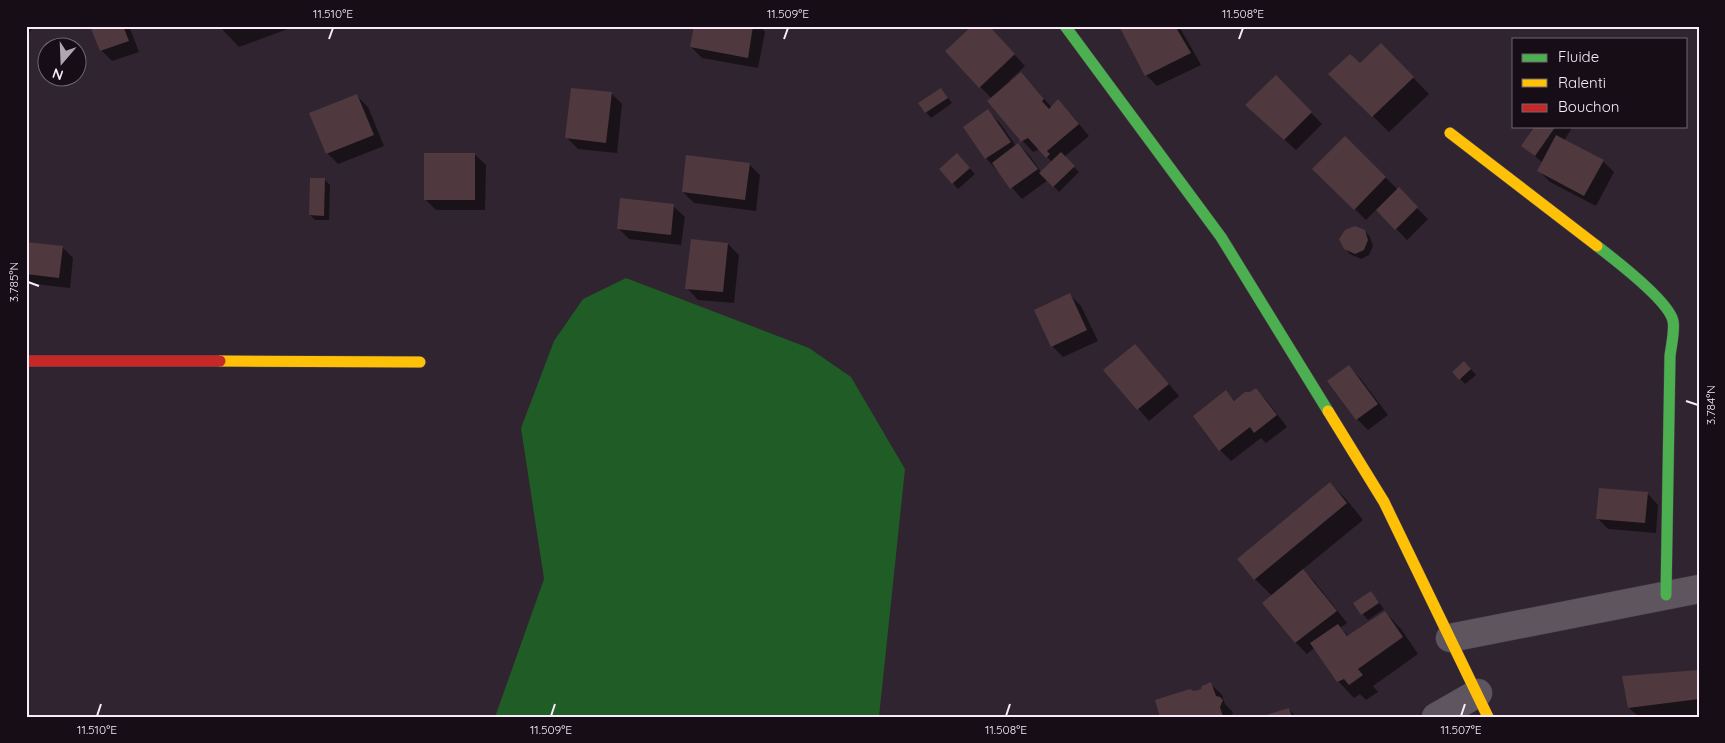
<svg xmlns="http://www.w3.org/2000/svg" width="1725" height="743" viewBox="0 0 1725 743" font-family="Quicksand,sans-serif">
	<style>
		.forest { fill: #1f5c26 }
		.shadow { fill: #0007 }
		.building { fill: #4f393e }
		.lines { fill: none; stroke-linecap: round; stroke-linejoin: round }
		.street-casing { stroke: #4c424c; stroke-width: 29 }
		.fast-casing { stroke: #4c424c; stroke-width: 12 }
		.slow-casing { stroke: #4c424c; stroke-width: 12 }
		.jam-casing { stroke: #4c424c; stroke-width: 12 }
		.street { stroke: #5f555f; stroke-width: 28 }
		.fast { stroke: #4caf50; stroke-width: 11 }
		.slow { stroke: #ffc107; stroke-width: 11 }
		.jam { stroke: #c62828; stroke-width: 11 }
		.ticks { fill: none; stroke: #f9ebf9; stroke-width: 2 }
		.neatline { fill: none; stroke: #f9ebf9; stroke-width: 2 }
		.ticks-label { font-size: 12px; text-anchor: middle; fill: #f9ebf9 }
	</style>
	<rect width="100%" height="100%" fill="#2f242f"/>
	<path class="forest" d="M626,278l183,70 42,29 54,92 -26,248h-384l49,-138 -23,-151 33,-87 29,-42z"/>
	<g class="shadow">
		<path d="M26,26h8l-8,12z"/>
		<path d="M92,26h37l10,26 -27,9 -11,-11z"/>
		<path d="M222,26h74l-57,21 -16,-17z"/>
		<path d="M695,26h65l5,6 -7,36 -56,-10 -11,-11z"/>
		<path d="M988,26l37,40 -16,15 2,2 21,2 20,23 17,4 20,24 -25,21 15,15 -20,20 -11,-12 -26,19 -36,-41 -21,-31 23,-16 11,11 17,24 2,-2 11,11 12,17 11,-10 -12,-13 -7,3 -11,-12 -30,-41 -45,-47z"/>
		<path d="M1126,26h53l22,39 -44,21 -11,-11z"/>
		<path d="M1381,45l48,49 -40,38 -59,-58 30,-9z"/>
		<path d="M1276,77l46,47 -26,26 -38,-34z"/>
		<path d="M941,89l11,14 -21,15 -5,-6z"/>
		<path d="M611,93l11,11 -5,49 -39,-4 -11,-11z"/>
		<path d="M357,96l11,11 16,39 -46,18 -11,-11z"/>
		<path d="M1537,126h36l-9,15 39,20 11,11 -18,34 -46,-24 -11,-11 4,-8 -20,-17z"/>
		<path d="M1345,138l83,81 -21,21 -30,-31 -11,11 -52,-51z"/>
		<path d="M474,154l12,11 -1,45h-49l-11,-11z"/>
		<path d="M962,160l13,14 -17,15 -17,-20z"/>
		<path d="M749,164l11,11 -4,36 -62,-8 -11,-11z"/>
		<path d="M325,180l5,5 -1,35h-14l-5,-5z"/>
		<path d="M673,206l12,11 -4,28 -52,-6 -11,-11z"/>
		<path d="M1365,231l5,6 3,9 -4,9 -8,4 -11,-5 -5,-5z"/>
		<path d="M26,243l36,4 11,11 -3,30 -44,-5z"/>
		<path d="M728,244l11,11 -5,48 -36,-3 -11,-12z"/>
		<path d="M1070,295l11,11 17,35 -35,16 -11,-11 -16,-35z"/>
		<path d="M1146,357l33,39 -30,25 -44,-50z"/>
		<path d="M1464,362l12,13 -11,9 -11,-12z"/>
		<path d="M1349,367l11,11 28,37 -20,15 -11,-11z"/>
		<path d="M1256,390l11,11 20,26 -21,16 -5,-5 -30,23 -11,-11 6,-58 9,9z"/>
		<path d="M1330,483l16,16 17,21 -61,50 12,11 33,42 -7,5 9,8 36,-24 16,17 17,25 -45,32 5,6 -12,8 -6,-6 -6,4 -16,-17 -24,-33 -7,6 -11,-11 -33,-40 9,-7 -17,-17 -16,-20z"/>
		<path d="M1647,493l11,12 -2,28 -48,-4 -11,-11z"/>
		<path d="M1371,593l13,16 -16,11 -14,-17z"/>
		<path d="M1699,671v46h-60l-10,-9z"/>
		<path d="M1211,684l11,11 3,9 8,8 -2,5h-69l32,-25z"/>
		<path d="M1289,709l7,8h-31z"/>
	</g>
	<g class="building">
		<path d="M90,26h33l6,15 -29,10z"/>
		<path d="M694,26h59l-5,32 -58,-11z"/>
		<path d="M972,26h17l26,28 -36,34 -34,-37z"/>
		<path d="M1124,26h51l16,27 -46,23 -25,-48z"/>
		<path d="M1381,43l33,34 -42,40 -44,-43 22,-20 10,9z"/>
		<path d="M1021,72l23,27 -2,2 7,8 9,-10 21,25 -32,27 3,3 -4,4 -18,-20 -10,5 2,-3 -33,-39z"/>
		<path d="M1276,75l36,37 -28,28 -39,-35z"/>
		<path d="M571,88l41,4 -6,51 -41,-5z"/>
		<path d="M941,88l7,10 -23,15 -7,-10z"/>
		<path d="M357,94l17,41 -48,19 -17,-41z"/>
		<path d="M988,109l23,33 -26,17 -22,-32z"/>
		<path d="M1535,126h21l-21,30 -14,-10z"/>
		<path d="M1556,135l48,25 -20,36 -47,-25z"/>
		<path d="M1345,136l41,41 -32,33 -42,-41z"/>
		<path d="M1018,143l20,26 -28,20 -18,-26z"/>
		<path d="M1061,152l14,14 -22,21 -14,-14z"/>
		<rect x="424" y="153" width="51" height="47"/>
		<path d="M957,153l13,15 -18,16 -13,-15z"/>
		<path d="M686,155l64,8 -5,37 -63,-8z"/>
		<path d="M310,178h15l-1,38 -15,-1z"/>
		<path d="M1399,187l19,20 -23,23 -19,-20z"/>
		<path d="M620,198l54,6 -3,31 -54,-6z"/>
		<path d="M1355,226l10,4 3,10 -4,10 -9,4 -11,-5 -5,-10 6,-9z"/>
		<path d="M691,239l37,4 -5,49 -38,-3z"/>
		<path d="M26,242l37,4 -4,32 -33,-4z"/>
		<path d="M1070,293l17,37 -36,17 -17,-37z"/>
		<path d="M1135,344l34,40 -32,26 -34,-40z"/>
		<path d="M1464,361l7,8 -12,11 -7,-8z"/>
		<path d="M1349,365l29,39 -22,16 -29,-39z"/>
		<path d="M1256,388l21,27 -23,18 -4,-6 -31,24 -26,-35 33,-26 8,11 11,-9h5z"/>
		<path d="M1330,482l17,21 -93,77 -17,-21z"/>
		<path d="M1599,488l49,4 -3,31 -49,-4z"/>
		<path d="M1303,569l34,42 -42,32 -33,-40z"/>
		<path d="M1371,591l8,12 -18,12 -8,-12z"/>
		<path d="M1385,611l18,26 -45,32 5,6 -14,10 -5,-6 -7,3 -27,-39 28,-19 9,12z"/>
		<path d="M1699,670v29l-71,9 -6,-32z"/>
		<path d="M1211,682l5,14 4,1 3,3 -3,7 3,10h-63l-5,-17 35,-11 4,2 7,-2 1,-3z"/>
		<path d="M1289,708l3,9h-29v-1z"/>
	</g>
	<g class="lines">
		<g class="street-casing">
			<g id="street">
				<path d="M1450,638l249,-49"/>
				<path d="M1436,717l42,-24"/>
			</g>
		</g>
		<g class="fast-casing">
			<g id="fast">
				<path d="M1065,26l156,211 107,174"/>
				<path d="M1597,246c17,13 72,55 76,75 2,9 -2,26 -3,35l-4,239"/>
			</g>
		</g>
		<g class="slow-casing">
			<g id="slow">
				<path d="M1450,133l147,113"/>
				<path d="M220,361l200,1"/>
				<path d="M1328,411l56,91 104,215"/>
			</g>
		</g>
		<g class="jam-casing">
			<path id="jam" d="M26,361h194"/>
		</g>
		<use href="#street" class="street"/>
		<use href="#fast" class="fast"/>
		<use href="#slow" class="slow"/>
		<use href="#jam" class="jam"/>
	</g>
	<path class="ticks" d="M329,39l4,-11M784,39l4,-11M1239,39l4,-11M28,282l11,4M1686,401l12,4M97,716l4,-12M551,716l4,-12M1006,716l4,-12M1461,716l4,-12"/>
	<rect width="1725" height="743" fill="none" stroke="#160d16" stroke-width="55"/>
	<rect x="1512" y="38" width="175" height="90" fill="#160d16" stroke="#716671"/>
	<rect x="1522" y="54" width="25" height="8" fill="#4caf50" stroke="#716671"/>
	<text x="1558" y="62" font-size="15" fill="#f9ebf9">Fluide</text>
	<rect x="1522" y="79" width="25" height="8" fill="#ffc107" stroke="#716671"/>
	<text x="1558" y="88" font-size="15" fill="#f9ebf9">Ralenti</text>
	<rect x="1522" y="104" width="25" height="8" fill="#c62828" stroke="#716671"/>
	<text x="1558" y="112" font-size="15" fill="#f9ebf9">Bouchon</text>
	<g transform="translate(62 62) rotate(199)"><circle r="24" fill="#160d16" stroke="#716671"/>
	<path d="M0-4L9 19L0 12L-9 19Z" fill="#b2a5b2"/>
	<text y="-8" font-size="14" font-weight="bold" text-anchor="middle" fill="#f9ebf9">N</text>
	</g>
	<rect x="28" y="28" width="1670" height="688" class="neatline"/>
	<g class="ticks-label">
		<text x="333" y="18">11.510°E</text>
		<text x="788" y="18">11.509°E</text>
		<text x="1243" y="18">11.508°E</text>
		<text transform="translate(14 282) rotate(-90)" y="4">3.785°N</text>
		<text transform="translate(1711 405) rotate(-90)" y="4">3.784°N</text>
		<text x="97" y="734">11.510°E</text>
		<text x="551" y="734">11.509°E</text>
		<text x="1006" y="734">11.508°E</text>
		<text x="1461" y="734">11.507°E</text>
	</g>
</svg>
